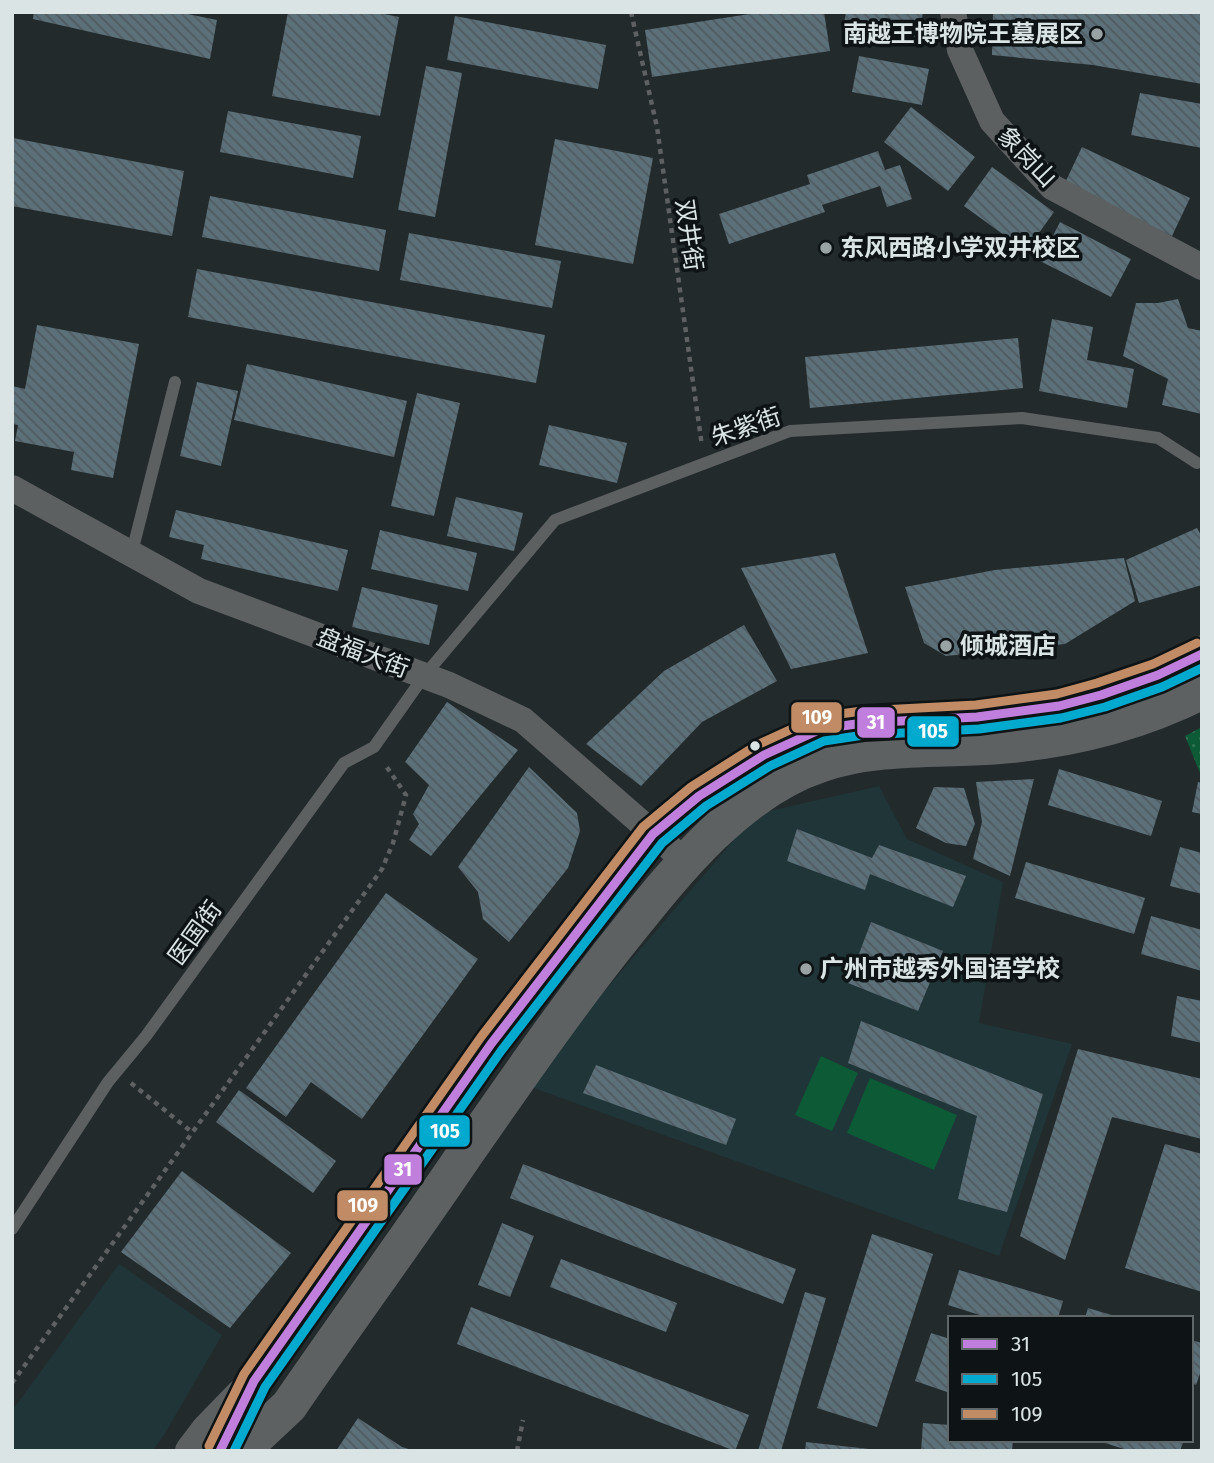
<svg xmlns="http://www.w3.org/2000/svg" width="1214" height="1463" viewBox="0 0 1214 1463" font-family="'Fira Sans','Noto Sans SC',sans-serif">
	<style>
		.built { fill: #203538 }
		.green { fill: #0c5a36 }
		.park { fill: url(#park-dots) }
		.building { fill: url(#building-back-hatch) }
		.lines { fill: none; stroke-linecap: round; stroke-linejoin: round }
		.path { stroke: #5e6162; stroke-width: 4.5; stroke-dasharray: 5 5; stroke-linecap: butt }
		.service { stroke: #5d6060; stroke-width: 12 }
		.minor { stroke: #5d6060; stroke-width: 26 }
		.tertiary { stroke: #5d6060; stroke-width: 32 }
		.secondary { stroke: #5e6162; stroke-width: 37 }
		.bus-1-casing { stroke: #0e1415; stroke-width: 14 }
		.bus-2-casing { stroke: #0e1415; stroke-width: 14 }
		.bus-3-casing { stroke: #0e1415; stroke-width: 14 }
		.bus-1 { stroke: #c07fdc; stroke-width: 9 }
		.bus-2 { stroke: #00a9ce; stroke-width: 9 }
		.bus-3 { stroke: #c18c65; stroke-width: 9 }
		.poi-dot { fill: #9aa3a4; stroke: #0e1415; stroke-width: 2.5 }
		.bus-dot { fill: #dbe4e5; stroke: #0e1415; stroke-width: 2.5 }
		.labels { text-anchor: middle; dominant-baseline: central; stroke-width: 7; stroke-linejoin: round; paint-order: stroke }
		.poi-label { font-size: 24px; font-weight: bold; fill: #dbe4e5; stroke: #0e1415; text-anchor: start }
		.street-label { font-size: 24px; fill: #dbe4e5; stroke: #0e1415 }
		.line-badge { stroke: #0e1415; stroke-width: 2.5 }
		.badge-label { font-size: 19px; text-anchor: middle; font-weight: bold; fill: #fff }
	</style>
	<defs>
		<pattern id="park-dots" width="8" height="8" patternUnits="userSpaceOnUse" patternTransform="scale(1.75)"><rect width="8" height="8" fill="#0c5a36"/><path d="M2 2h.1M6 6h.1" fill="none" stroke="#2f7253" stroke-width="1.8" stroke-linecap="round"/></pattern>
		<pattern id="building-back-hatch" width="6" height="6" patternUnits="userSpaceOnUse" patternTransform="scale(1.75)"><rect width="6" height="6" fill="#5c707a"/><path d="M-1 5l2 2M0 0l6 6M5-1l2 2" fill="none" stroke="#4f5a60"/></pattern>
	</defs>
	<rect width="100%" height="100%" fill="#222a2c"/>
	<g class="built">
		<path d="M879,786l28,53 96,43 -24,141 93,21 -73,212 -468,-169 47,-65 178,-208z"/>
		<path d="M119,1264l103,71 -58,100 -12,16h-140v-40z"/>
	</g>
	<g class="green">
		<path d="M821,1056l37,17 -26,58 -37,-16z"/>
		<path d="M870,1078l87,37 -23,55 -87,-37z"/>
	</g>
	<path class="park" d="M1202,727v51l-17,-42z"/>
	<g class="building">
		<path d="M34,12h144l39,8 -7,39 -177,-40z"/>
		<path d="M288,12h86l25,5 -19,99 -108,-20z"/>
		<path d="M763,12h61l6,39 -178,26 -7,-47z"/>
		<path d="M846,12h77l-5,26 -74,-15z"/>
		<path d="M993,12h209v72l-109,-19 -101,-10z"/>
		<path d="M455,16l151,29 -8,44 -151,-29z"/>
		<path d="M859,56l70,13 -7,36 -70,-13z"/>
		<path d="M426,66l36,7 -27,144 -37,-7z"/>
		<path d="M1140,93l62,11v44l-71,-13z"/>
		<path d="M911,107l64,50 -27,34 -64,-49z"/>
		<path d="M228,111l133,25 -8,42 -133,-26z"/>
		<path d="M13,138l171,33 -12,65 -160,-30z"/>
		<path d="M555,139l98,19 -20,106 -98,-19z"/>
		<path d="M1082,147l108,51 -18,38 -108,-51z"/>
		<path d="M878,151l7,19 15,-5 12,34 -25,8 -7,-21 -58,19 3,7 -96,32 -10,-30 91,-30 -3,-9z"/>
		<path d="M992,167l62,45 -28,39 -62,-45z"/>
		<path d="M210,196l176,34 -7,41 -177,-34z"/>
		<path d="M1060,222l71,37 -20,38 -71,-36z"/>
		<path d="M409,233l152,28 -9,47 -152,-28z"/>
		<path d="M197,269l348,66 -9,48 -348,-66z"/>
		<path d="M1178,299l10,29 14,3v83l-40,-9 6,-26 -45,-23 13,-53h22z"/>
		<path d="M1052,319l41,8 -6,33 47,9 -7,39 -88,-17z"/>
		<path d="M37,325l102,19 -26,134 -42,-8 3,-18 -59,-11 3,-16 -6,-1v-38l13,3z"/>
		<path d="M1018,338l5,50 -213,20 -5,-51z"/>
		<path d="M247,364l160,37 -13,56 -160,-37z"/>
		<path d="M197,382l41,9 -17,75 -41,-10z"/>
		<path d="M417,393l43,10 -26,113 -43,-10z"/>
		<path d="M549,425l78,18 -10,40 -78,-18z"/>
		<path d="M456,497l67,16 -9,38 -67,-15z"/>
		<path d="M176,510l172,40 -10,41 -137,-32 3,-14 -35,-8z"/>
		<path d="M1197,528l5,9v48l-63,18 -13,-43z"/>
		<path d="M380,530l97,23 -9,38 -97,-22z"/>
		<path d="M835,553l33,100 -77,16 -50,-101z"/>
		<path d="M1124,558l11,43 -70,43 -119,12 -22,-13 -19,-56 90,-17z"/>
		<path d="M362,587l76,18 -9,40 -77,-18z"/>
		<path d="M744,625l33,56 -75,41 -61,64 -55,-42 78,-73z"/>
		<path d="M447,702l71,48 -87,106 -22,-16 10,-16 -6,-10 16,-29 -24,-23z"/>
		<path d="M529,767l48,46 3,18 -12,37 -59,74 -26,-23 -5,-27 -20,-25z"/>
		<path d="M1059,769l103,32 -11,35 -103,-31z"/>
		<path d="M1034,779l-24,97 -37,-17 9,-37 -6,-40z"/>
		<path d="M1198,782l4,1v31l-10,-2z"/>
		<path d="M934,787l30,1 11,36 -9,22 -20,-3 -30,-15z"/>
		<path d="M797,829l75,29 7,-13 87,31 -13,31 -83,-33 -5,16 -78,-29z"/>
		<path d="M1180,847l22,6v41l-32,-8z"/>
		<path d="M1026,862l119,36 -11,36 -119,-36z"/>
		<path d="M386,893l92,66 -116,160 -51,-37 -25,35 -40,-29z"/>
		<path d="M1151,916l51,14v41l-61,-17z"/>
		<path d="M871,922l72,29 -25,60 -70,-28z"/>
		<path d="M1177,996l25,5v42l-31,-7z"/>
		<path d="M861,1021l182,73 -36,118 -49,-13 19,-83 -129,-53z"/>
		<path d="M1078,1049l124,30v60l-90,-22 -47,143 -45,-24z"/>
		<path d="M596,1065l140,54 -10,26 -143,-52z"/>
		<path d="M239,1090l97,71 -23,32 -97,-71z"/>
		<path d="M1165,1144l37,10v138l-77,-24z"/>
		<path d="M523,1164l273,105 -13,35 -273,-106z"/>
		<path d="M182,1171l109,82 -61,75 -109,-76z"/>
		<path d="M502,1223l32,13 -24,61 -32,-12z"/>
		<path d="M872,1234l61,20 -56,173 -60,-19z"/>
		<path d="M561,1259l116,44 -11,29 -116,-45z"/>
		<path d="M959,1270l104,31 -5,17h-69l-41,-13z"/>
		<path d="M805,1292l21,6 -45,153h-23z"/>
		<path d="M471,1307l278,108 -14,36 -278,-107z"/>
		<path d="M1088,1308l30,9v1h-33z"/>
		<path d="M931,1333l19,6v54l-35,-12z"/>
		<path d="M1191,1340l11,3v25l-6,17 -5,-2z"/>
		<path d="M358,1418l44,29 13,4h-79z"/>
		<path d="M923,1423l27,2v15h63l-1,11h-91z"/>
		<path d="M1184,1440l-4,11h-50l-31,-10z"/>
		<path d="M806,1442l63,7v2h-64z"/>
	</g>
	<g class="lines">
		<g class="path">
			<path d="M631,12l26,115 45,319"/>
			<path d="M131,1083l62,50"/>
			<path d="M12,1383l370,-514 11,-26 13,-48 -22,-32"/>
			<path d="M517,1451l6,-31"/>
			<path d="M1201,1451l1,-3"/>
		</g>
		<g class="service">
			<path d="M132,552l43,-170"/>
			<path d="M12,1229l96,-147 38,-46 198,-273 30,-16 50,-71 131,-156 235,-89 232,-13 136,20 39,25"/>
		</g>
		<g class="minor">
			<path d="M953,12l7,38 32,71 60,66 150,80"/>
			<path d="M12,488l187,103 250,94 74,35 162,141"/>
		</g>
		<path class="tertiary" d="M191,1451l16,-21 34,-35"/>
		<g class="secondary">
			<path d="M220,1451l34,-70 237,-337 162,-210 46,-38 65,-41 57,-26 42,-6 114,-6 82,-11 42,-11 57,-20 44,-21"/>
			<path d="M241,1451l48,-45c57,-83 117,-165 174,-249 53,-76 106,-153 164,-225 51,-64 114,-142 194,-168 55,-19 116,-14 173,-18 73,-5 142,-22 208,-55"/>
		</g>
		<g class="bus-1-casing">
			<path id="bus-1" d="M220,1451l34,-70 237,-337 162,-210 46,-38 65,-41 57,-26 42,-6 114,-6 82,-11 42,-11 57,-20 44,-21"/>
		</g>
		<g class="bus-2-casing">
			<path id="bus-2" d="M234,1451l31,-64 236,-336 161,-208 44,-37 64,-40 54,-25 40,-6 115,-6 82,-11 44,-11 57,-20 40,-19"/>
		</g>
		<g class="bus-3-casing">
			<path id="bus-3" d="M209,1446l35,-72 237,-337 162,-210 48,-40 66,-42 61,-28 44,-6 114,-6 81,-11 40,-11 56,-19 44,-21"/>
		</g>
		<use href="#bus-1" class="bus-1"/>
		<use href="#bus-2" class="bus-2"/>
		<use href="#bus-3" class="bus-3"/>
	</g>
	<g class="poi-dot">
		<circle cx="1097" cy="34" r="7"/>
		<circle cx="826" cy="248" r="7"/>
		<circle cx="946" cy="646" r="7"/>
		<circle cx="806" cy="969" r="7"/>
	</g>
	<circle class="bus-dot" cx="755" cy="746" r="6"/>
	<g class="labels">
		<g class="poi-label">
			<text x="1083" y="34" text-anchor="end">南越王博物院王墓展区</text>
			<text x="840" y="248">东风西路小学双井校区</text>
			<text x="960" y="646">倾城酒店</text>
			<text x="820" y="969">广州市越秀外国语学校</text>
		</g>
		<g class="street-label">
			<text transform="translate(1027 157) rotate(46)">象岗山</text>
			<text transform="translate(689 235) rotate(82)">双井街</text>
			<text transform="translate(746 427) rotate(-19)">朱紫街</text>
			<text transform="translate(363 653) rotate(21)">盘福大街</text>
			<text transform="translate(195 933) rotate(-54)">医国街</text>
		</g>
	</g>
	<g class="line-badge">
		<rect x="790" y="701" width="53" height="33" rx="7" fill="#c18c65"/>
		<rect x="856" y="706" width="40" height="33" rx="7" fill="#c07fdc"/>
		<rect x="906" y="715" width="54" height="33" rx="7" fill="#00a9ce"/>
		<rect x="418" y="1114" width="53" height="34" rx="7" fill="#00a9ce"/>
		<rect x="383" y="1153" width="40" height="33" rx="7" fill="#c07fdc"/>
		<rect x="336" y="1189" width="53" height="33" rx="7" fill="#c18c65"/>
	</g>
	<g class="badge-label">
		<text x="817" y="724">109</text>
		<text x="876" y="729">31</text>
		<text x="933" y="738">105</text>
		<text x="445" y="1138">105</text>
		<text x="403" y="1176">31</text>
		<text x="363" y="1212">109</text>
	</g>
	<rect width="1214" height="1463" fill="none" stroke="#dbe4e5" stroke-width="28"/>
	<rect x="948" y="1316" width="245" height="126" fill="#0e1415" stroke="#606768" stroke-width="2"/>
	<rect x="962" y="1339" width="35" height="10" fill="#c07fdc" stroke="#606768" stroke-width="2"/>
	<text x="1011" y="1351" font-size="21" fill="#dbe4e5">31</text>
	<rect x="962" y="1374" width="35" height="10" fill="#00a9ce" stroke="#606768" stroke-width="2"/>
	<text x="1011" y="1386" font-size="21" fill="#dbe4e5">105</text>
	<rect x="962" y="1409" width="35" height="10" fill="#c18c65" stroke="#606768" stroke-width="2"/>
	<text x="1011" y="1421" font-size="21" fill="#dbe4e5">109</text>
</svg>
